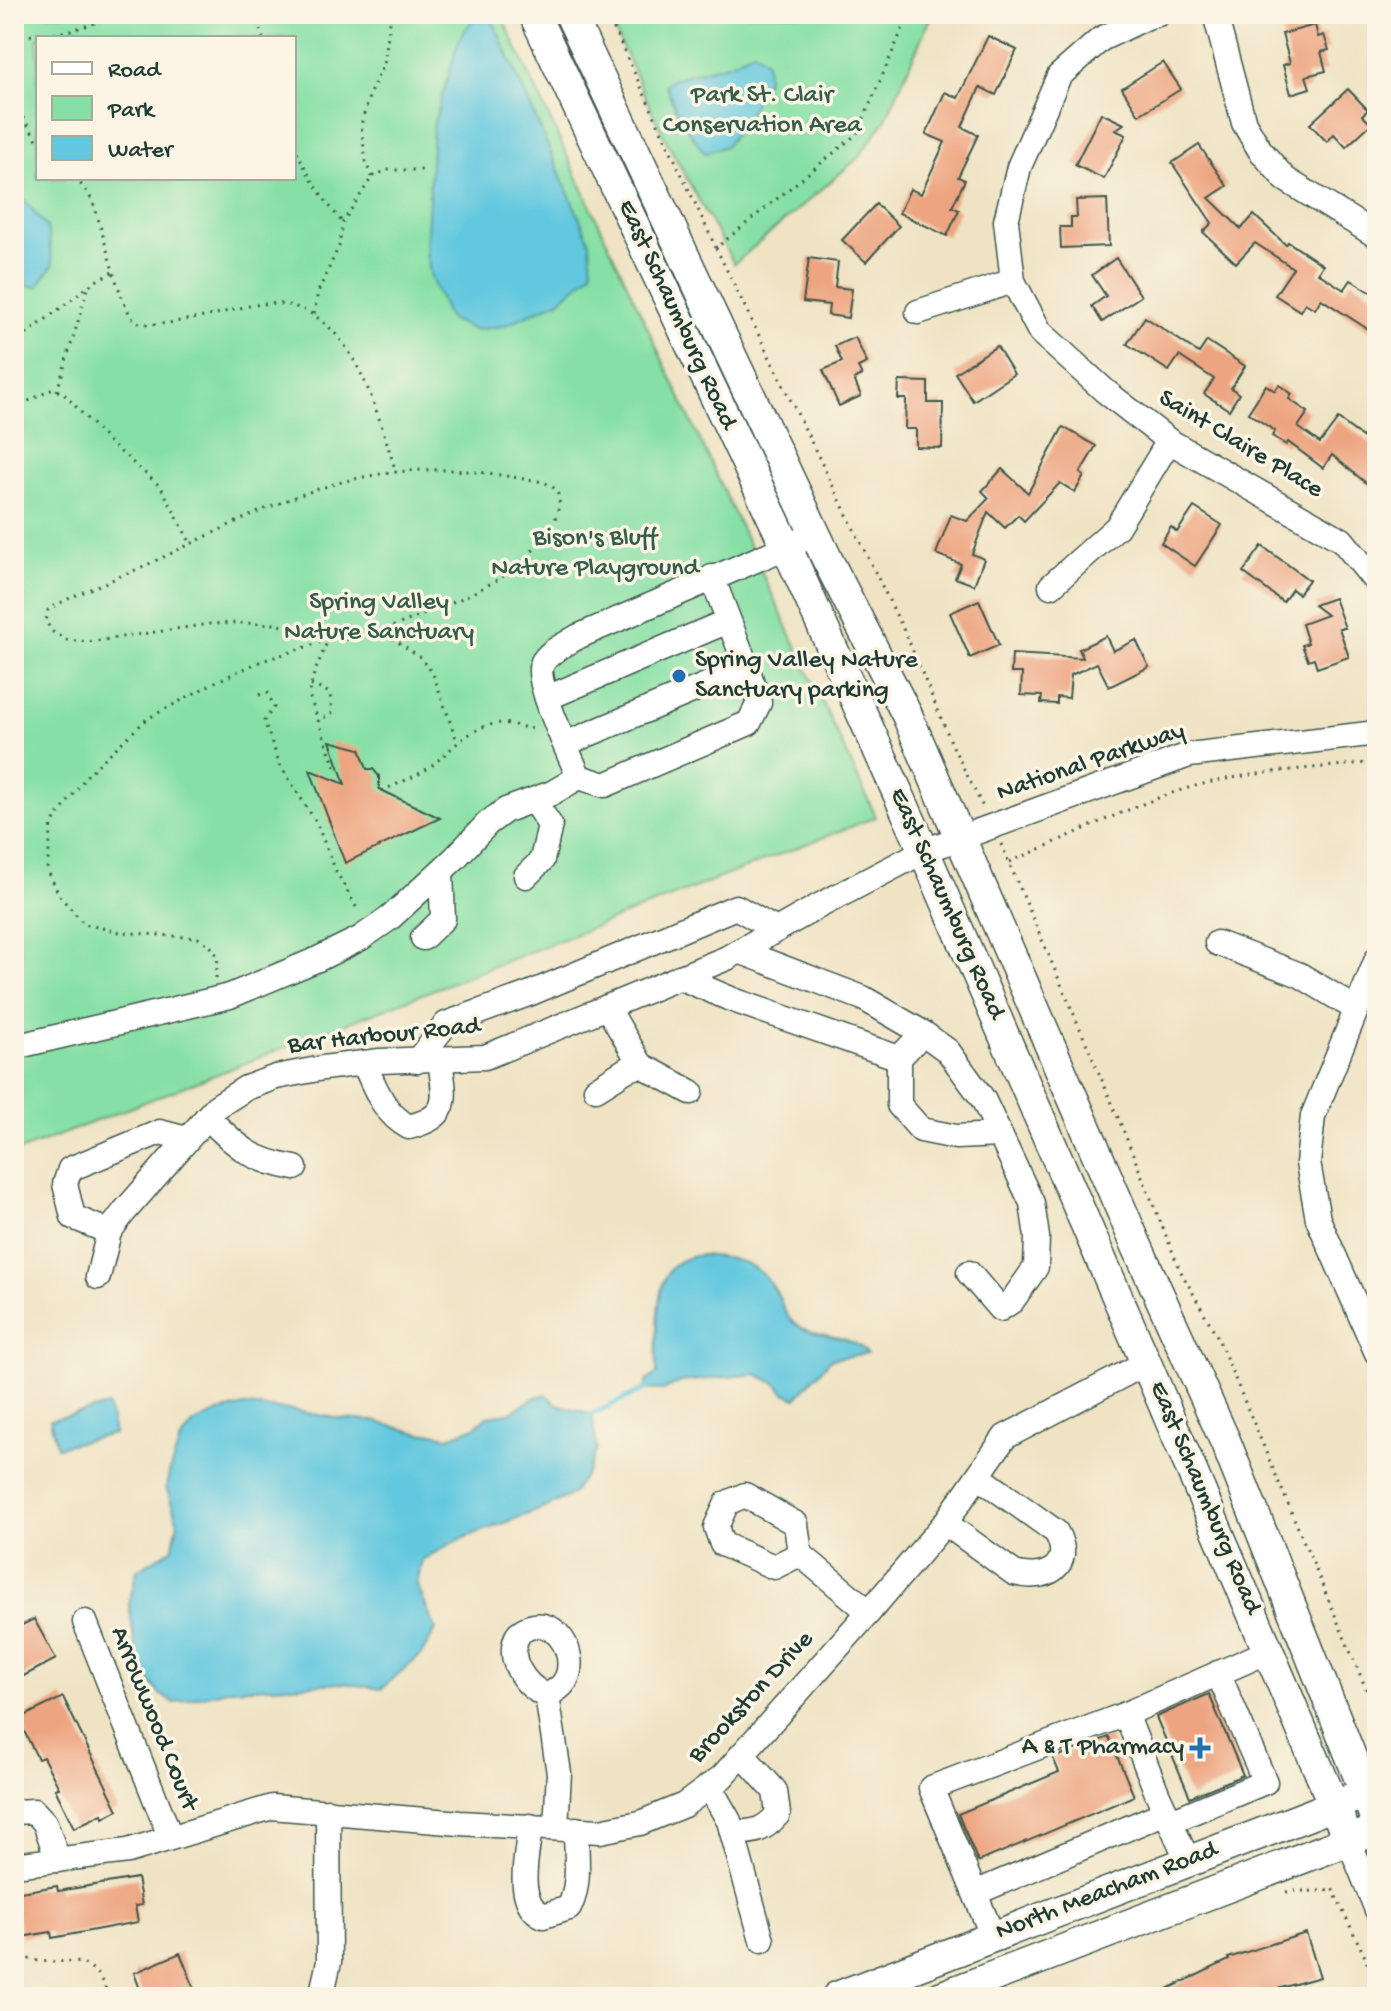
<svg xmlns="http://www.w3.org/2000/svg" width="1391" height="2011" viewBox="0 0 1391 2011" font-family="'Gochi Hand',sans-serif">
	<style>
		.green { fill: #86e0a5; stroke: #528e6c; stroke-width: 2; fill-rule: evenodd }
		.water { fill: #62c8df; stroke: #40828a; stroke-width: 2 }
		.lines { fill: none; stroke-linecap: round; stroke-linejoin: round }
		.stream { stroke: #62c8df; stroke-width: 5 }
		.building { fill: #eda581 }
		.minor-casing { stroke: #3e564a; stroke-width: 27 }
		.major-casing { stroke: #3e564a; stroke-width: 33 }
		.path { stroke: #3e564a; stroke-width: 3; stroke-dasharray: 2 6; stroke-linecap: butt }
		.minor { stroke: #fff; stroke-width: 24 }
		.major { stroke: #fff; stroke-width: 30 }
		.poi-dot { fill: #1f6fb2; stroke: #fcf5e5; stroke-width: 3 }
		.labels { text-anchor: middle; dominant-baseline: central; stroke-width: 7; stroke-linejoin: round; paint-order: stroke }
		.park-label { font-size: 26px; fill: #345e4b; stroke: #fcf5e5 }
		.street-label { font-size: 26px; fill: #1f3d34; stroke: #fcf5e5 }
		.poi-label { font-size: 26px; fill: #1f3d34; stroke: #fcf5e5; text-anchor: start }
	</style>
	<rect width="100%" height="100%" fill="#fcf5e5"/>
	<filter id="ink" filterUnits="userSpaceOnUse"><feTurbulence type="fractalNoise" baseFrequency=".0125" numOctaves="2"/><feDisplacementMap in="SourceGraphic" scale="16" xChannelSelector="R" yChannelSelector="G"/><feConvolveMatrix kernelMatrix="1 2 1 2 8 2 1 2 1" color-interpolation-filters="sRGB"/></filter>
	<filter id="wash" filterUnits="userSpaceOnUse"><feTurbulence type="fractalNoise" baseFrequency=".006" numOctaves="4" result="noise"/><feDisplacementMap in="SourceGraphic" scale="32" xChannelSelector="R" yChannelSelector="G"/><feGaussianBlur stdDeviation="1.8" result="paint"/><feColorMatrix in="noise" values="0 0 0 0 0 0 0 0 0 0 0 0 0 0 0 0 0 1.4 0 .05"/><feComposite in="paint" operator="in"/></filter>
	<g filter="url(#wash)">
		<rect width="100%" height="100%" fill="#efe3c4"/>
		<g class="green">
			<path d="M14,14h487l375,803 -862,336zM38,38h256v140h-256z"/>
			<path d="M607,14h325l-46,105 -28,39 -124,106 -71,-129z"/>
		</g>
		<g class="water">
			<path d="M475,17l18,4 97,221 2,30 -33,29 -56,25 -29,4 -25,-11 -18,-41 -5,-26 7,-125 27,-90z"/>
			<path d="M754,51l12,10 1,19 -22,40 -19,26 -21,7 -24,-32 -16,-37 11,-6 55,-15z"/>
			<path d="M14,188l33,39 6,38 -16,22 -23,-3z"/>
			<path d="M700,1255c40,3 64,8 81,47 5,13 9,21 23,27 21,9 48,6 63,24l-36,6 -35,39 -11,-5 -10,-10 -19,-9 -76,8 -17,8 -18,-1 2,-8 10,-8c-1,-27 -2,-70 8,-95 6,-15 21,-21 35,-23z"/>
			<path d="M546,1394l11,10 35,10 5,35 -9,22 -16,23 -25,13 -89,33 -36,20 -5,25 19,45 -16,26 -39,33 -37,-6 -112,6 -58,14 -14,-9 -22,-27 -9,-63 8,-34 35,-21 6,-26 -12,-36 4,-18 10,-28 14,-18 25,-11 26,-6 45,4 52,9 31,2 49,13 12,-1 15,4 26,-10 12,-11 22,-3 27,-16z"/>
			<path d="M108,1406l6,28 -57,13 -7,-27z"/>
		</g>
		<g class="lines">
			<path class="stream" d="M592,1414l53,-25"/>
		</g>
		<g id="blocks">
			<g class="building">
				<path d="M1315,25l3,12 6,-2 5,15 -8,2 5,19 -20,5 4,12 -19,6 -8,-29 7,-2 -8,-29z"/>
				<path d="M988,36l29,14 -21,45 -16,-8 -18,40 16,8 -20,42 7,3 -13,27 7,3 -12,26 -48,-23 11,-24 11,5 24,-52 -19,-8 19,-42 13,6z"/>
				<path d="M1163,62l18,27 -42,26 -17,-27z"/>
				<path d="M1348,89l20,21 -6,5 9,9 -25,23 -12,-13 -7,8 -17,-18z"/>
				<path d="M1101,113l23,11 -9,6 11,5 -22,44 -29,-14z"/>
				<path d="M1199,145l28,41 -18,12 32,31 13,-14 32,30 2,-3 35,23 -5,8 26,17 7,-10 26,16v39l-56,-36 -6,10 -10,-6 -5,8 -25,-16 18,-27 -38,-25 -19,20 -33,-31 9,-9 -40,-60z"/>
				<path d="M1107,199l2,47 -48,2 -1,-21h11v-10h6l-1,-17z"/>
				<path d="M876,204l23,22 -33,36 -24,-22z"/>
				<path d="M809,258l29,4 -3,25 17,2 -4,29 -20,-3 1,-10 -26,-3z"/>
				<path d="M1116,258l25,38 -39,26 -10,-16 14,-10 -14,-21z"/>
				<path d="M1145,317l54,36 8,-12 38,25 -14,22 8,6 -10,16 -25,-16 10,-15 -35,-23 -10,15 -42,-27z"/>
				<path d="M855,337l12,26 -9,4 4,8 -8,4 7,17 -22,10 -16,-36 19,-8 -7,-16z"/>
				<path d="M997,346l17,28 -41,27 -18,-28z"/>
				<path d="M899,381l29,1v21h15l-1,45 -26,-1v-18h-11l1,-30h-8z"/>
				<path d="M1266,385l9,6 4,-6 13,9 -3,5 19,13 -10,15 22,16 18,-24 39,29v44l-45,-37 -9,13 -35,-26 -2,3 -14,-9 3,-5 -27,-18z"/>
				<path d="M1063,427l33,19 -16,27 4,3 -9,16 -15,-9 -36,38 -6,-6 -13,13 -17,-16 -16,42 12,5 -10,26 -19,-7 6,-14 -25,-10 15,-39 16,6 22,-23 -7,-7 20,-22 26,24z"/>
				<path d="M1194,507l28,18 -27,41 -34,-23 10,-16 6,5z"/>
				<path d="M1262,546l47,34 -11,14 -6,-5 -9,13 -40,-30z"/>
				<path d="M1334,598l11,30h-6l10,29 -32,11 -3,-10 -6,2 -6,-15 6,-2 -6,-19 25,-9 -13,-10z"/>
				<path d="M979,600l20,45 -29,13 -20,-45z"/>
				<path d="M1106,636l7,15 23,-11 13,27 -40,20 -12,-24 -26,12 -2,23 -12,-1v7l-16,-1 1,-7 -21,-1 1,-22h-11l1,-19 71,4 -4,-9z"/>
				<path d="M330,741l30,8 7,20h6l6,7v13l61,29 -95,45 -35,-93 35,14z"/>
				<path d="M34,1619l22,40 -42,22v-52z"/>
				<path d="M1209,1694l34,81 -53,22 -34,-80z"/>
				<path d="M63,1697l55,113 -15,8 -1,-4 -28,14 -19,-39 4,-1 -16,-31 -5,2 -20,-40z"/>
				<path d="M1109,1737l25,59 -156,66 -20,-48 101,-42 -6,-14z"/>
				<path d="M137,1878l5,27 -7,1 3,16 -86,16 -1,-6 -30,5 -7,-44 43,-7 1,5z"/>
				<path d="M1306,1933l14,44 -71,20h-98l78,-37 -1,-2z"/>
				<path d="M180,1953l18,44h-55l-9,-24z"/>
			</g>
		</g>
	</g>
	<g filter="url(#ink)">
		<use href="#blocks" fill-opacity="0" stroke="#3e564a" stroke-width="2"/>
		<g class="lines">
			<g class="minor-casing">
				<g id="minor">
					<path d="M1158,14l-11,3 -46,22 -42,37 -40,91 -13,54 7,60 27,51 65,59 64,50 173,99 35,43"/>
					<path d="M1215,14l29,109 16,27 25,29 92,57"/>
					<path d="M918,312l95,-31"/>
					<path d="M1051,586l66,-59 52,-86"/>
					<path d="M547,698l181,-77"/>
					<path d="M565,744l182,-76 -35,-91"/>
					<path d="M579,777l26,8 144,-62 10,-20 -12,-35"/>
					<path d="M526,876l16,-16 8,-35 -17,-25"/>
					<path d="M423,938l20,-19 -2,-47"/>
					<path d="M1217,943l83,32 56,34"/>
					<path d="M739,951l124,47 60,35"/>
					<path d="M1377,959l-64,157 -5,47 10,56 59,134"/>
					<path d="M679,977l54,23 166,58 24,-25 25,18 35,48 49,104 5,34 -1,30 -24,34 -12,8 -31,-36"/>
					<path d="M607,1007l34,58 50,27"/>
					<path d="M14,1047l216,-51 88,-37 43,-21 29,-20 65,-60 33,-35 18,-13 46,-17 27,-16c-8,-19 -45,-97 -37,-113 6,-13 23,-19 35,-27l239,-103"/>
					<path d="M899,1058v47l22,25 35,7 44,-2"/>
					<path d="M417,1061l29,-37 85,-31 205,-86 40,23"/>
					<path d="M364,1063c11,25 20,51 45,64 43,-11 36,-28 31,-67"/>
					<path d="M596,1089l30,-19 15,-5"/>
					<path d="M207,1117c31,30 43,43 88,51"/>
					<path d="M109,1232l-36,-15 -8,-33 5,-15 90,-37 27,7"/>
					<path d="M98,1277l11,-45 15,-20 92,-105 30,-19 30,-11 47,-9 57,-7 105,-4 242,-99 90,-51 107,-56 265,-96 188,-22"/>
					<path d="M945,1523l69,50c32,9 61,-7 42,-41l-78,-56"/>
					<path d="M800,1554l-26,13 -52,-23 -6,-17 11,-24 18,-8 51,29 4,30 69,58"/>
					<path d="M85,1622l85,214"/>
					<path d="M547,1696c6,-4 12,-7 16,-12 20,-25 -9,-78 -44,-51 -15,24 5,53 28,63l12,77 -3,54"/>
					<path d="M1126,1714l143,-63"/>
					<path d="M709,1786l20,35 33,119"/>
					<path d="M14,1812l20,-1 11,12 13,37"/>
					<path d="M1171,1821l94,-39 -47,-109"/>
					<path d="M530,1826c-2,27 -17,76 13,90l26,-8c12,-24 7,-52 7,-79"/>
					<path d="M732,1832c21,1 32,-1 46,-18l-3,-23 -33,-37"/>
					<path d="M1349,1841l28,69"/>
					<path d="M14,1865l114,-14 144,-44 188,16 140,8 40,-8 44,-18 38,-28 147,-165 76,-89 60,-86 141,-74"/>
					<path d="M975,1893l191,-81"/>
					<path d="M993,1937l-62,-149 195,-74 31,79 31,68"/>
					<path d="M321,1997l8,-35 -1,-151"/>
				</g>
			</g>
			<g class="major-casing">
				<g id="major">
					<path d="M534,14l253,534 137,303 222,512 203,478"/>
					<path d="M570,14l258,547 79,154 229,529 90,199 151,379"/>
					<path d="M837,1997l516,-199"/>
					<path d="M940,1997l428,-164"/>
				</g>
			</g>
			<g class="path">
				<path d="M255,14l8,24"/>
				<path d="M607,14l109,234 141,-114 52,-120"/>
				<path d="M14,33c32,8 75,-7 105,-19"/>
				<path d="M14,104l24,37"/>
				<path d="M294,144c12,30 28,53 48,78"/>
				<path d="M372,177l-6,-14 -5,-38 9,-32 14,-29 7,-50"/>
				<path d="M75,178c7,7 14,16 18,25 9,22 27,110 44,119 14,6 40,-1 55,-3 30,-4 59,-18 90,-15 72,9 95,109 114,168"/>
				<path d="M716,248l191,389 47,112 30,60"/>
				<path d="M314,314l4,-22 21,-46 4,-24 29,-45 15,-7h37"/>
				<path d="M14,344l80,-62 20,-11"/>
				<path d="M57,391l32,-106"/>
				<path d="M14,408l39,-19 11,5 43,46 54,47 30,57"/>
				<path d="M328,640l-52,-16 -32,-1 -35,1 -120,18 -22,-2 -14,-8 -7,-10 2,-12c33,-20 70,-31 105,-48 79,-37 155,-81 244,-90 42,-5 85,-1 127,7 7,1 17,2 24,5 18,9 11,29 3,42 -12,19 -31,41 -51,52 -34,21 -89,42 -128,56"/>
				<path d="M395,640l1,-15"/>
				<path d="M311,685l19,8 2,20 -14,8"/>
				<path d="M259,695l9,-2 6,14 -10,14 16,44 36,57 20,49 23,41"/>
				<path d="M335,767l-26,-72 3,-16 16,-39 24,-1 20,-5 23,6 24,16 14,18 24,67"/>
				<path d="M382,791c14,-7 31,-13 45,-22 23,-16 37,-39 67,-45 12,-3 30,4 43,6"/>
				<path d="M1001,844l116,271 63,155 37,66 150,355 10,19"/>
				<path d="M1010,862c55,-23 109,-51 165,-70 64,-21 136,-23 202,-30"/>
				<path d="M216,978l2,-21 -9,-13 -11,-6 -78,-6 -36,-8 -25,-29 -12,-26 5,-45 36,-50 59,-55 68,-37 44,-20 69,-22"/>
				<path d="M1286,1892c16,-3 31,2 46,-4l45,94"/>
				<path d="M14,1952c42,26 73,-16 95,45"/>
			</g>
			<use href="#minor" class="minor"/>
			<use href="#major" class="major"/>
		</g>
	</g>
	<g class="poi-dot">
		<circle cx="679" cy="676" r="8"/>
		<path d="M1196 1736h8v8h8v8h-8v8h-8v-8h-8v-8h8z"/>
	</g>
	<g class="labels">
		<g class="park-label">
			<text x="762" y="96">Park St. Clair<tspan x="762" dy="30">Conservation Area</tspan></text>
			<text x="595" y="539">Bison's Bluff<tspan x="595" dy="30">Nature Playground</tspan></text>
			<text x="379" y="603">Spring Valley<tspan x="379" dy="30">Nature Sanctuary</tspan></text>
		</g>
		<g class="street-label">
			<text transform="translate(676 315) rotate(65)">East Schaumburg Road</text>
			<text transform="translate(1240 445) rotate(31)">Saint Claire Place</text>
			<text transform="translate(1091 763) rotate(-19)">National Parkway</text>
			<text transform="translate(946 904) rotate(66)">East Schaumburg Road</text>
			<text transform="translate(384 1037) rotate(-6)">Bar Harbour Road</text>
			<text transform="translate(1204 1498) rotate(67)">East Schaumburg Road</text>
			<text transform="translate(752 1698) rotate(-47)">Brookston Drive</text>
			<text transform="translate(153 1719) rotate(68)">Arrowwood Court</text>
			<text transform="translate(1107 1892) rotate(-21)">North Meacham Road</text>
		</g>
		<g class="poi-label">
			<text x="695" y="661">Spring Valley Nature<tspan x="695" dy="30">Sanctuary parking</tspan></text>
			<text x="1184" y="1748" text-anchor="end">A &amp; T Pharmacy</text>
		</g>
	</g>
	<rect width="1391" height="2011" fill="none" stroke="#fcf5e5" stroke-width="48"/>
	<rect x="36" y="36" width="260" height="144" fill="#fcf5e5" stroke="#a4ab9e" stroke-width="2"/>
	<rect x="52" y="62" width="40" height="12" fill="#ffffff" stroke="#a4ab9e" stroke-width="2"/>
	<text x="108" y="76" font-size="24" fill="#1f3d34">Road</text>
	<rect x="52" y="96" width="40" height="24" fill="#86e0a5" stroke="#a4ab9e" stroke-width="2"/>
	<text x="108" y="116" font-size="24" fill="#1f3d34">Park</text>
	<rect x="52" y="136" width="40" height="24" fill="#62c8df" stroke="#a4ab9e" stroke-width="2"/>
	<text x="108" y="156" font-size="24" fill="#1f3d34">Water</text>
</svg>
